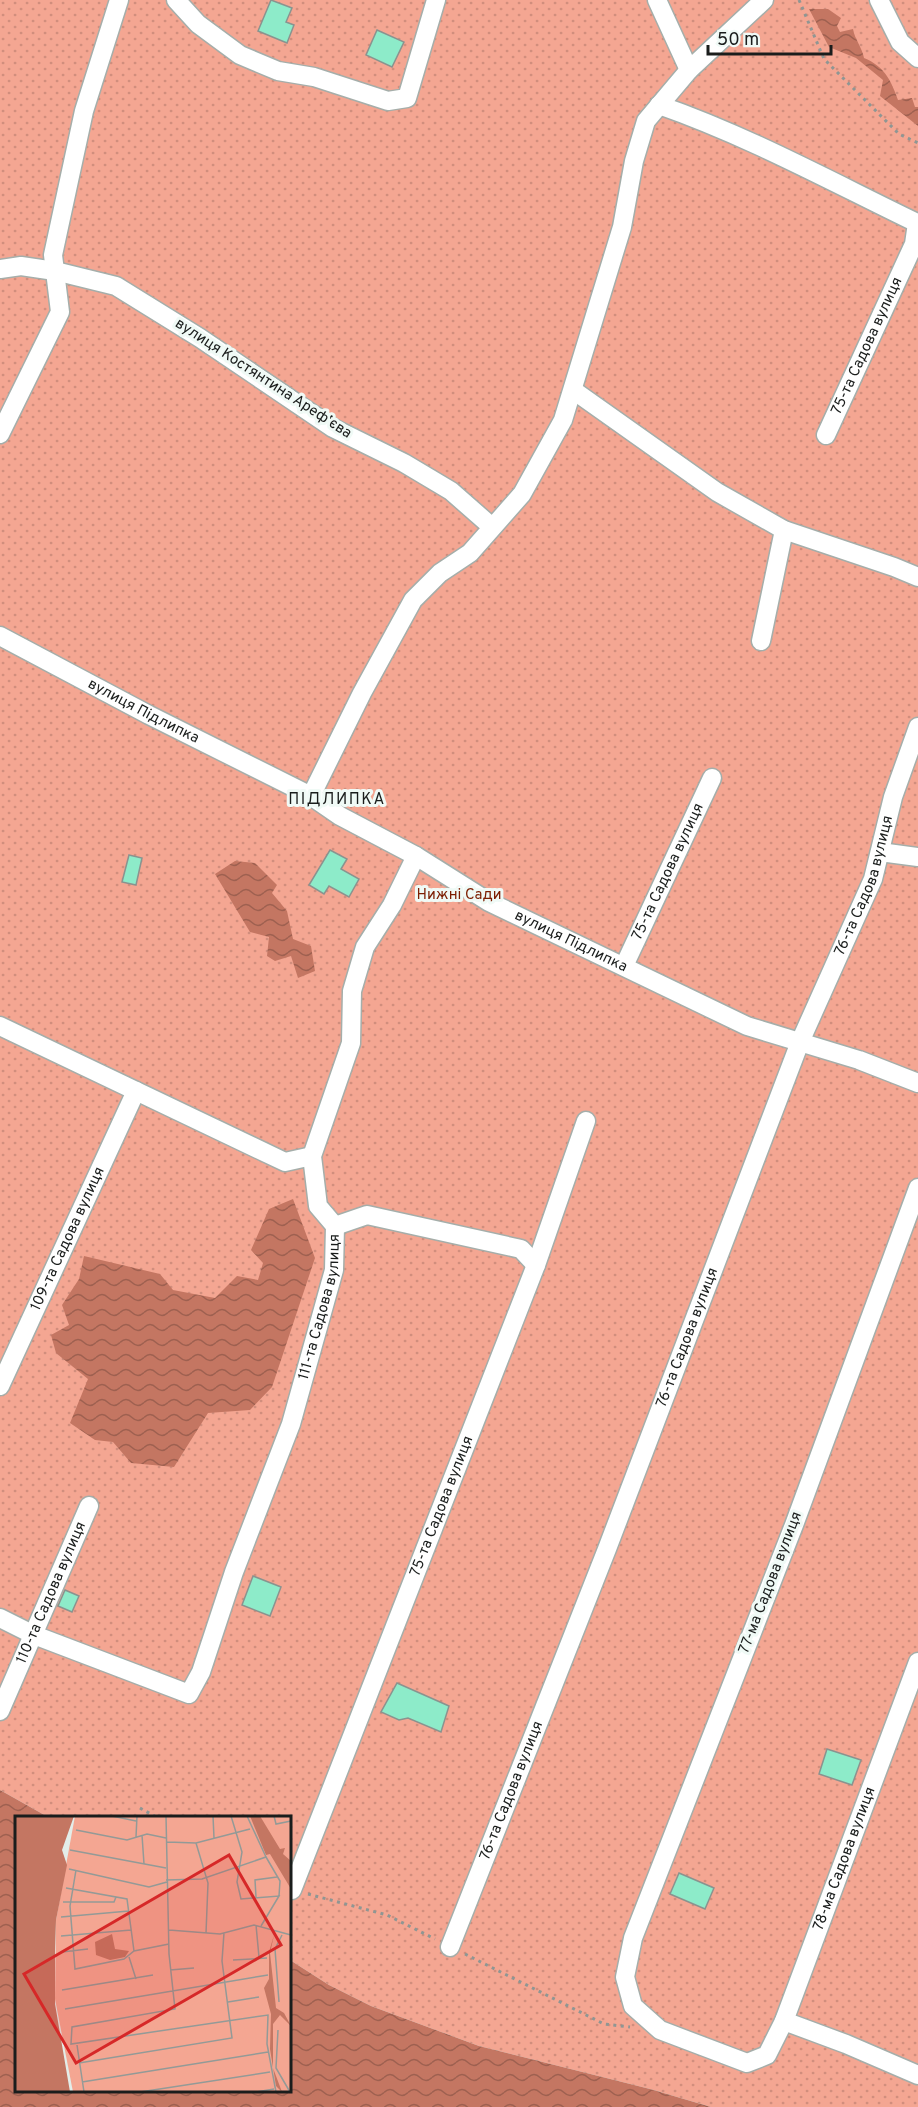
<svg xmlns="http://www.w3.org/2000/svg" width="918" height="2107" viewBox="0 0 918 2107" font-family="Overpass,sans-serif">
	<style>
		.grass { fill: url(#grass-dots) }
		.water { fill: url(#water-waves) }
		.building { fill: #8debc9; stroke: #8a938f; stroke-width: 1.5 }
		.lines { fill: none; stroke-linecap: round; stroke-linejoin: round }
		.street-casing { stroke: #a5aeaa; stroke-width: 21 }
		.path { stroke: #8f9693; stroke-width: 3; stroke-dasharray: 3 4.5; stroke-linecap: butt }
		.street { stroke: #fff; stroke-width: 18 }
		.labels { text-anchor: middle; dominant-baseline: central; stroke-width: 6; stroke-linejoin: round; paint-order: stroke }
		.street-label { font-size: 15px; fill: #1a1d1c; stroke: #f0faf6 }
		.park-label { font-size: 15px; fill: #7c1e02; stroke: #f0faf6 }
		.neighbourhood-label { font-size: 16px; letter-spacing: 1.5px; fill: #1a1d1c; stroke: #f0faf6 }
		.inset-road { fill: none; stroke: #939a97; stroke-width: 1.5 }
		.view { fill: #d62828; fill-opacity: 0.15; stroke: #d62828; stroke-width: 3 }
		.inset-edge { fill: none; stroke: #1a1d1c; stroke-width: 3 }
	</style>
	<defs>
		<pattern id="grass-dots" width="8" height="8" patternUnits="userSpaceOnUse" patternTransform="scale(1.5)"><rect width="8" height="8" fill="#f4a692"/><path d="M2 2h.1M6 6h.1" fill="none" stroke="#d18e7d" stroke-width="1.8" stroke-linecap="round"/></pattern>
		<pattern id="water-waves" width="16" height="10" patternUnits="userSpaceOnUse" patternTransform="scale(1.5)"><rect width="16" height="10" fill="#c47662"/><path d="M0 5q4-4 8 0t8 0" fill="none" stroke="#9e6050"/></pattern>
	</defs>
	<rect width="100%" height="100%" fill="#e3ede9"/>
	<path class="grass" d="M0,0h918v2107h-207l-61,-18 -171,-43 -108,-40 -42,-21 -39,-25v-142l-242,-1 -48,-27z"/>
	<g class="water">
		<path d="M809,9h19l13,9 -4,8 3,6 13,-3c2,11 9,18 11,29 20,8 27,22 34,42l14,-2 3,9h3v19l-38,-30 3,-16 -27,-22 -27,-11z"/>
		<path d="M235,861l20,2 22,22 -5,8 15,18 6,28 18,7 4,25 -17,7 -7,-22 -16,5 -8,-5 2,-19 -19,-5 -35,-58z"/>
		<path d="M293,1199l22,59 -43,129 -22,23 -42,3 -34,54 -43,-4 -18,-21 -18,-2 -25,-17 18,-44 -32,-26 -5,-18 18,-10 -7,-20 17,-26 5,-23 76,18 13,16 42,8 22,-22 21,4 5,-17 -12,-13 18,-41z"/>
		<path d="M0,1790l48,27 -32,1v272h274v-130l39,25 42,21 108,40 171,43 61,18h-711z"/>
	</g>
	<g class="building">
		<path d="M271,0l21,8 -6,14 8,3 -7,18 -29,-12z"/>
		<path d="M377,30l27,12 -12,25 -26,-12z"/>
		<path d="M330,850l17,9 -6,10 18,10 -10,18 -20,-11 -5,8 -15,-9z"/>
		<path d="M129,855l13,3 -6,27 -14,-3z"/>
		<path d="M253,1576l28,11 -11,29 -28,-11z"/>
		<path d="M65,1590l14,6 -7,16 -14,-6z"/>
		<path d="M397,1683l52,23 -8,26 -33,-14 -9,2 -18,-8z"/>
		<path d="M827,1749l34,11 -9,25 -33,-11z"/>
		<path d="M679,1873l35,15 -9,21 -35,-15z"/>
	</g>
	<g class="lines">
		<g class="street-casing">
			<g id="street">
				<path d="M176,0l22,24 42,31 38,16 36,6 74,24 19,-3 29,-98"/>
				<path d="M657,0l32,70"/>
				<path d="M879,0l21,42 18,16"/>
				<path d="M659,105c89,31 173,77 258,118"/>
				<path d="M0,269l21,-3 34,5 61,15 84,52 133,90 71,35 47,28 41,36"/>
				<path d="M573,390l144,102 67,38 110,37 24,10"/>
				<path d="M0,434l60,-122 -7,-57 31,-144 35,-111"/>
				<path id="s1" d="M826,435l88,-191 3,-21"/>
				<path id="s2" d="M0,636l149,79 162,81 29,20 76,40 73,46 258,124 112,34 59,23"/>
				<path d="M761,641l23,-111"/>
				<path d="M311,796l51,-103 51,-93 27,-27 30,-20 52,-59 41,-74 59,-193 12,-66 12,-40 43,-51 75,-70"/>
				<path d="M880,852l38,5"/>
				<path id="s3" d="M624,966l88,-188"/>
				<path d="M0,1026l285,136 27,-6"/>
				<path id="s4" d="M918,1188l-124,337 -161,413 -8,39 8,29 27,24 87,33 20,-8 17,-34 134,-359"/>
				<path d="M335,1226l32,-11 154,34 15,16"/>
				<path id="s5" d="M0,1386l136,-295"/>
				<path id="s6" d="M0,1618l34,17 155,59 12,-22 33,-100 57,-148 43,-154 1,-44 -17,-20 -6,-50 39,-113 1,-52 13,-44 27,-42 24,-49"/>
				<path id="s7" d="M0,1711l89,-205"/>
				<path id="s8" d="M292,1890l244,-625 50,-144"/>
				<path id="s9" d="M450,1947l157,-398 193,-507 73,-163 20,-82 25,-70"/>
				<path d="M784,2021l62,23 72,31"/>
			</g>
		</g>
		<g class="path">
			<path d="M799,0l25,59 75,75 19,9"/>
			<path d="M140,1808l18,10"/>
			<path d="M308,1894l79,21 48,24"/>
			<path d="M465,1954l139,70 26,3"/>
		</g>
		<use href="#street" class="street"/>
	</g>
	<g class="labels">
		<g class="street-label">
			<text stroke="none"><textPath href="#s1" startOffset="98">75-та Садова вулиця</textPath></text>
			<text transform="translate(263 379) rotate(33)">вулиця Костянтина Арефʼєва</text>
			<text stroke="none"><textPath href="#s2" startOffset="162">вулиця Підлипка</textPath></text>
			<text stroke="none"><textPath href="#s3" startOffset="104">75-та Садова вулиця</textPath></text>
			<text stroke="none"><textPath href="#s9" startOffset="1140">76-та Садова вулиця</textPath></text>
			<text stroke="none"><textPath href="#s2" startOffset="648">вулиця Підлипка</textPath></text>
			<text stroke="none"><textPath href="#s5" startOffset="162">109-та Садова вулиця</textPath></text>
			<text stroke="none"><textPath href="#s6" startOffset="614">111-та Садова вулиця</textPath></text>
			<text stroke="none"><textPath href="#s9" startOffset="654">76-та Садова вулиця</textPath></text>
			<text stroke="none"><textPath href="#s8" startOffset="412">75-та Садова вулиця</textPath></text>
			<text transform="translate(771 1583) rotate(-69)">77-ма Садова вулиця</text>
			<text stroke="none"><textPath href="#s7" startOffset="129">110-та Садова вулиця</textPath></text>
			<text stroke="none"><textPath href="#s9" startOffset="168">76-та Садова вулиця</textPath></text>
			<text stroke="none"><textPath href="#s4" startOffset="1234">78-ма Садова вулиця</textPath></text>
		</g>
		<g class="park-label">
			<text x="459" y="895">Нижні Сади</text>
		</g>
		<g class="neighbourhood-label">
			<text x="337" y="800">ПІДЛИПКА</text>
		</g>
	</g>
	<g transform="translate(15 1816)">
		<rect width="276" height="276" fill="#e3ede9"/>
		<path d="M60,0h216v276h-218l-18,-93 1,-79z" fill="#f4a692"/>
		<path d="M0,0h59l-12,34 5,15 -11,55 -1,30v54l15,88h-55zM235,0h10l20,33 5,-1 -2,6 8,7v28l-21,-35 -4,1zM97,118l3,15 14,2 -4,6 -15,3 -14,-5 -1,-13zM259,119l-4,18 6,55 8,5 7,13 -11,-11 -7,9v44l9,24 -6,-6 -6,-37 1,-35 -7,-26 5,-9v-27z" fill="#c47662"/>
		<path class="inset-road" d="M97,0l24,5M151,0l3,138 6,55 -103,18 -1,17 197,-29 -1,29 9,48M198,0l1,22M216,0l11,36 -5,30 4,17 38,-3 -18,30M232,0l19,41M259,0l2,8 15,-3M61,14l51,10 20,-6 19,4M127,19l2,29M121,21l1,-21M152,26l29,1 54,-14M181,27l12,40 -2,50M55,34l96,18M54,53l80,18 18,-5M61,54l-6,36 5,63 49,-10 10,-8 35,-7M151,64l36,-1 64,-22 14,24 -1,15M51,72l61,11 7,52M241,81l-1,-17 22,-3M48,86h51l2,-5M46,101l68,-6M241,109l3,32M154,114l51,4 34,-9 37,10M46,120l70,-6M47,136l26,-3M114,141l7,22M218,144l34,-2M155,154l24,-2M47,174l91,-15M213,186l31,-5M264,186l-4,-53 7,-14M50,193l203,-34M263,214l-2,38 14,24M62,229l7,47M64,247l153,-25 -10,-77 2,-28M67,266l186,-30M125,276l130,-20M241,276l18,-3"/>
		<path class="view" d="M214,39l52,90 -205,118 -52,-89z"/>
		<rect width="276" height="276" class="inset-edge"/>
	</g>
	<path d="M708 45v9h123v-9" fill="none" stroke="#1a1d1c" stroke-width="3"/>
	<text x="717" y="45" font-size="18" fill="#1a1d1c" stroke="#f0faf6" stroke-width="4.5" paint-order="stroke">50 m</text>
</svg>
